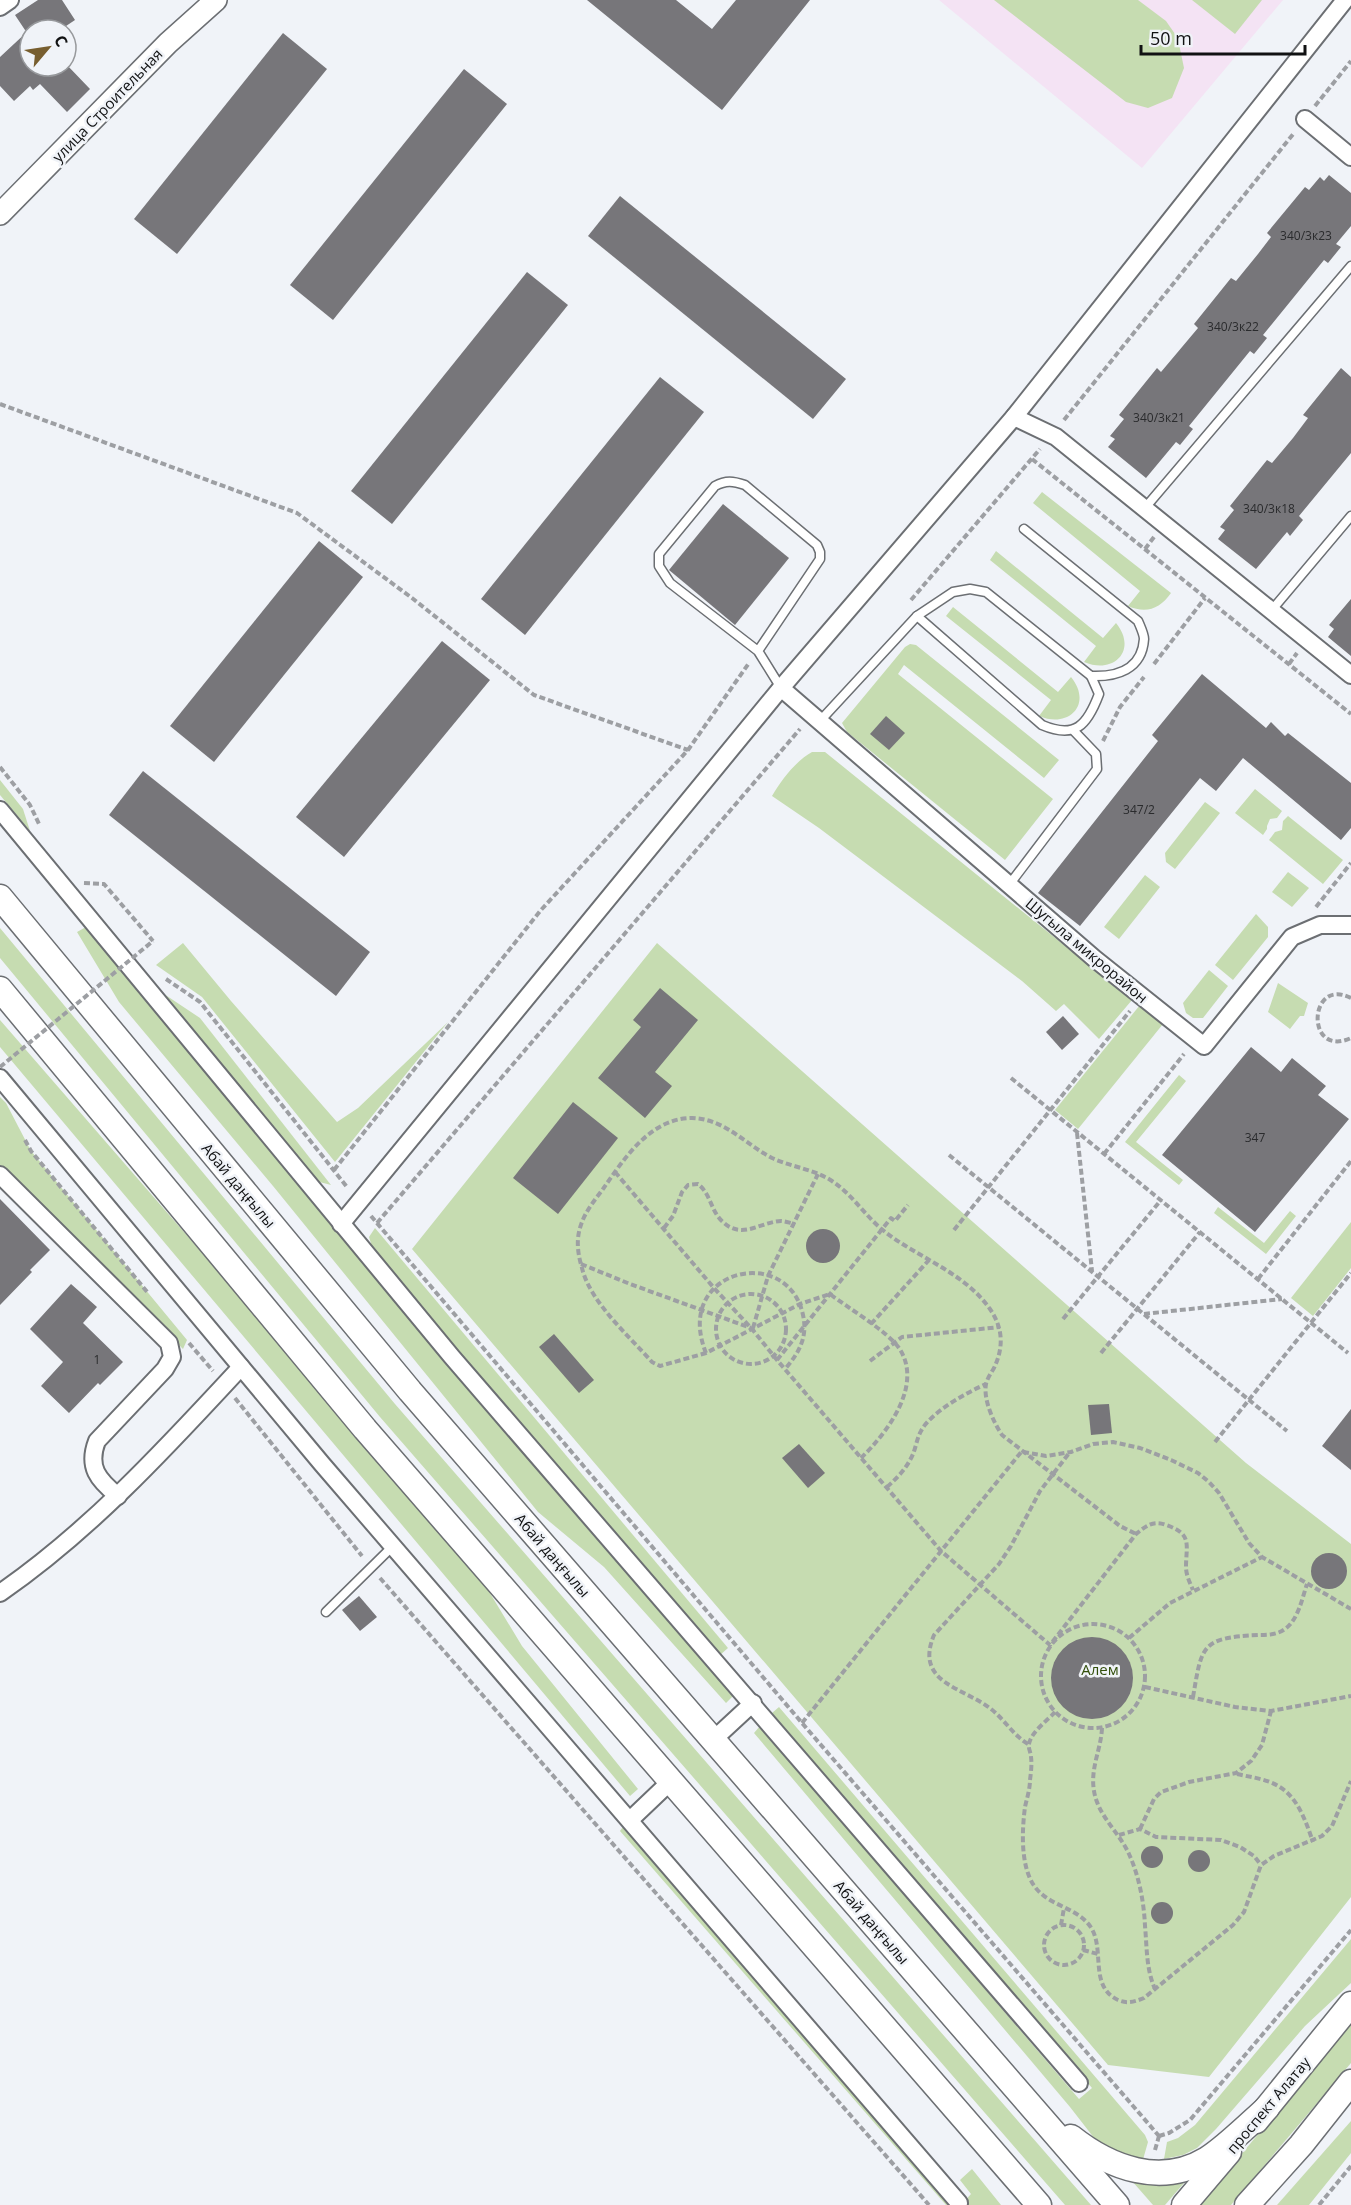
<svg xmlns="http://www.w3.org/2000/svg" width="1351" height="2205" viewBox="0 0 1351 2205" font-family="'Open Sans',sans-serif">
	<style>
		.education { fill: #f4e3f4 }
		.green { fill: #c6dcb1 }
		.building { fill: #77767a }
		.lines { fill: none; stroke-linecap: round; stroke-linejoin: round }
		.service-casing { stroke: #6c6f73; stroke-width: 11 }
		.minor-casing { stroke: #6c6f73; stroke-width: 20 }
		.tertiary-casing { stroke: #6c6f73; stroke-width: 24 }
		.secondary-casing { stroke: #6c6f73; stroke-width: 27 }
		.path { stroke: #9d9fa3; stroke-width: 4; stroke-dasharray: 6 3; stroke-linecap: butt }
		.service { stroke: #fff; stroke-width: 8 }
		.minor { stroke: #fff; stroke-width: 16 }
		.tertiary { stroke: #fff; stroke-width: 21 }
		.secondary { stroke: #fff; stroke-width: 24 }
		.path-bridge { stroke: #9d9fa3; stroke-width: 4; stroke-dasharray: 6 3; stroke-linecap: butt }
		.labels { text-anchor: middle; dominant-baseline: central; stroke-width: 5; stroke-linejoin: round; paint-order: stroke }
		.number-label { font-size: 12px; fill: #2a2b2d }
		.street-label { font-size: 15px; fill: #111213; stroke: #f0f3f8 }
		.park-label { font-size: 15px; fill: #334f0b; stroke: #f0f3f8 }
	</style>
	<rect width="100%" height="100%" fill="#f0f3f8"/>
	<path class="education" d="M939,0h344l-141,168z"/>
	<g class="green">
		<path d="M994,0h144l28,21 9,13 4,10 5,24 -12,30 -24,10 -22,-6z"/>
		<path d="M1192,0h70l-27,34z"/>
		<path d="M1042,492l129,101c-11,16 -25,21 -43,13l12,-15 -107,-88z"/>
		<path d="M996,551l107,87 13,-15c22,27 -2,52 -32,39l12,-16 -106,-86z"/>
		<path d="M953,607l105,85 13,-15c22,27 -2,52 -32,39l12,-16 -105,-84z"/>
		<path d="M910,644l6,1 143,115 -15,18 -140,-113 -6,9 155,125 -48,61 -158,-128 -5,-9 63,-76z"/>
		<path d="M812,752h13l307,248 -33,39 -35,-35 -8,7 -34,-30 -203,-153 -47,-32c10,-17 24,-35 40,-44z"/>
		<path d="M0,780l23,29 7,22 -30,-36z"/>
		<path d="M1255,789l27,22 -5,7 -7,1 -3,7v3l-4,6 -28,-22z"/>
		<path d="M1205,802l15,11 -45,56 -9,-7 -1,-9z"/>
		<path d="M1288,816l55,44 -20,24 -54,-44 6,-8 7,-2 1,-9z"/>
		<path d="M1288,872l21,16 -17,19 -20,-15z"/>
		<path d="M1145,875l15,12 -41,52 -15,-12z"/>
		<path d="M1256,914l12,13v10l-35,43 -18,-15z"/>
		<path d="M86,927l647,769 -7,7 -122,-136 -66,-55 -265,-326 -154,-184 -42,-70z"/>
		<path d="M0,928l395,476 696,801h-26l-685,-788 -380,-459z"/>
		<path d="M183,943l48,58 106,121 21,-14 90,-86 -113,140 -133,-165 -46,-32z"/>
		<path d="M657,943l589,520 105,81v353l-142,180 -101,-12 -696,-816z"/>
		<path d="M1209,970l19,16 -25,32h-10l-7,-5 -3,-10z"/>
		<path d="M1278,983l30,20 -4,13h-4l-10,13 -22,-17z"/>
		<path d="M161,992l39,26 131,167 -19,-5z"/>
		<path d="M1140,1005l23,19 -85,105 -23,-19z"/>
		<path d="M0,1020l473,545 49,81 116,143 -8,7 -630,-749z"/>
		<path d="M1179,1075l7,6 -50,61 47,38 -4,5 -54,-43z"/>
		<path d="M0,1097l6,6 25,48 156,189 -4,9 -183,-184z"/>
		<path d="M1218,1207l46,36 26,-32 6,5 -30,38 -52,-41z"/>
		<path d="M1351,1222v46l-38,48 -22,-18z"/>
		<path d="M375,1228l353,420 -8,7 -149,-172 -198,-233 -4,-13z"/>
		<path d="M779,1707l366,428 3,7 -6,21 -44,-20 -28,-36 -316,-374 6,-7 319,373 13,-11 -320,-375z"/>
		<path d="M625,1824l329,381h-8l-326,-374z"/>
		<path d="M1351,1939v44l-46,43 -89,103 -19,19 -14,7 -19,4 3,-17 11,-4 17,-13z"/>
		<path d="M1351,2023v40l-120,142h-32z"/>
		<path d="M1351,2121v32l-42,52h-32z"/>
		<path d="M1197,2168l-32,37h-12l-28,-32z"/>
		<path d="M972,2169l29,36h-40l10,-11 -11,-14z"/>
	</g>
	<g class="building">
		<path d="M38,0h24l13,20 -15,10h-30v36h29l-7,6 3,3 11,-11 24,25 -23,23 -27,-28 -7,6 -3,-4 -16,15 -14,-15v-29l29,-27h-4l-10,-15z"/>
		<path d="M587,0h89l36,29 24,-29h74l-88,110z"/>
		<path d="M283,33l44,36 -150,185 -43,-35z"/>
		<path d="M464,69l43,35 -174,216 -43,-35z"/>
		<path d="M1329,175l22,18v33l-15,18 5,3 -13,16 -4,-3 -61,75 4,3 -13,16 -4,-3 -61,75 4,3 -13,16 -4,-3 -30,36 -38,-31 7,-8 -5,-3 14,-17 -5,-4 38,-47 4,4 37,-44 -4,-4 37,-46 5,3 22,-27 13,-17 -4,-4 38,-46 4,3 11,-13 4,4z"/>
		<path d="M620,196l226,183 -33,40 -225,-183z"/>
		<path d="M527,272l41,33 -176,219 -41,-33z"/>
		<path d="M1341,368l10,9v76l-52,63 4,4 -13,16 -3,-4 -31,37 -38,-30 7,-9 -5,-3 14,-17 -4,-4 37,-46 5,3 21,-25 15,-20 -5,-3z"/>
		<path d="M660,377l44,35 -179,223 -44,-36z"/>
		<path d="M723,504l66,54 -54,67 -66,-55z"/>
		<path d="M319,541l44,36 -149,185 -44,-36z"/>
		<path d="M1351,599v57l-23,-19 6,-8 -5,-4z"/>
		<path d="M442,641l48,39 -146,177 -48,-40z"/>
		<path d="M1202,674l64,54 5,-6 14,14 3,-3 63,50v45l-10,12 -98,-82 -27,33 -16,-13 -120,148 -42,-33 120,-152 -6,-6z"/>
		<path d="M886,716l19,17 -16,17 -19,-16z"/>
		<path d="M143,771l227,181 -34,44 -227,-181z"/>
		<path d="M660,988l38,32 -43,52 17,14 -27,32 -47,-40 43,-51 -8,-7z"/>
		<path d="M1063,1016l16,18 -17,16 -16,-18z"/>
		<path d="M1251,1047l30,25 11,-14 34,28 -8,9 31,24 -94,113 -93,-77z"/>
		<path d="M573,1102l45,36 -60,76 -45,-36z"/>
		<path d="M0,1199l50,51 -20,20 2,2 -32,33z"/>
		<circle cx="823" cy="1246" r="17"/>
		<path d="M71,1284l26,23 -14,16 40,39 -23,23 -2,-2 -29,30 -28,-27 22,-24 -33,-33z"/>
		<path d="M554,1334l40,46 -15,13 -40,-46z"/>
		<path d="M1109,1404l3,29 -21,2 -3,-30z"/>
		<path d="M1351,1409v61l-29,-24z"/>
		<path d="M799,1444l26,29 -17,15 -26,-30z"/>
		<circle cx="1329" cy="1571" r="18"/>
		<path d="M359,1596l18,21 -17,14 -18,-21z"/>
		<circle cx="1092" cy="1678" r="41"/>
		<circle cx="1152" cy="1857" r="11"/>
		<circle cx="1199" cy="1861" r="11"/>
		<circle cx="1162" cy="1913" r="11"/>
	</g>
	<g class="lines">
		<g class="service-casing">
			<g id="service">
				<path d="M1144,509l207,-243"/>
				<path d="M1271,611l80,-95"/>
				<path d="M917,616l125,109c33,14 45,1 57,-31l-8,-18"/>
				<path d="M758,651l62,-92v-7l-3,-7 -72,-60c-12,-4 -19,-5 -30,1l-56,68v12l11,17 88,68 23,37"/>
				<path d="M819,722l98,-106 36,-24 17,-3 16,3 105,84c25,1 51,-6 53,-37 0,-5 -4,-13 -6,-18l-114,-92"/>
				<path d="M1009,885l88,-116 -1,-15 -23,-24"/>
				<path d="M326,1612l67,-66"/>
			</g>
		</g>
		<g class="minor-casing">
			<g id="minor">
				<path d="M0,7l10,-7"/>
				<path d="M1305,119l46,38"/>
				<path d="M1014,417l42,20 295,238"/>
				<path d="M781,688l314,271 109,87 88,-109 28,-12h31"/>
				<path d="M0,810l452,547 627,726"/>
				<path d="M0,1078l322,386 637,739"/>
				<path d="M0,1175l169,168 3,14 -7,12 -68,72c-10,26 1,39 21,55"/>
				<path d="M341,1224l440,-536 233,-271 331,-417"/>
				<path d="M0,1593c91,-63 166,-145 241,-226"/>
				<path d="M713,1740l40,-37"/>
				<path d="M630,1820l41,-39"/>
			</g>
		</g>
		<g class="tertiary-casing">
			<path id="tertiary" d="M0,214l168,-171 48,-43"/>
		</g>
		<g class="secondary-casing">
			<g id="secondary">
				<path d="M0,897l410,494 707,814"/>
				<path d="M0,989l365,440 674,776"/>
				<path d="M1256,2121l95,-117"/>
				<path d="M1071,2137c39,31 90,50 136,22 18,-11 43,-36 60,-51"/>
				<path d="M1184,2205l45,-53"/>
				<path d="M1247,2205l54,-60 50,-63"/>
			</g>
		</g>
		<g class="path">
			<path d="M1315,106l36,-45"/>
			<path d="M0,404l297,109 115,85 122,97 154,55"/>
			<path d="M1064,420l230,-287"/>
			<path d="M1032,459l319,255"/>
			<path d="M1145,549l9,-12"/>
			<path d="M911,600l129,-151"/>
			<path d="M1154,664l51,-66"/>
			<path d="M1289,664l8,-11"/>
			<path d="M1103,741l17,-34 24,-30"/>
			<path d="M0,767l30,38 10,21"/>
			<path d="M84,883l20,1 49,57"/>
			<path d="M1316,907l35,-44"/>
			<path d="M166,979l34,23 147,185"/>
			<path d="M1351,998c-43,-22 -46,61 0,40"/>
			<path d="M1011,1078l337,275"/>
			<path d="M1077,1133l15,138"/>
			<path d="M25,1140l6,11 117,142"/>
			<path d="M1104,1154l80,-100"/>
			<path d="M949,1155l338,276"/>
			<path d="M334,1170l207,-260 147,-160 61,-87"/>
			<path d="M615,1172l99,116 38,41 25,31 164,191 109,94 86,-111c10,-8 17,-14 30,-9 27,9 20,20 20,42 0,8 4,16 7,23"/>
			<path d="M371,1216l431,507 357,413"/>
			<path d="M377,1223l423,-494"/>
			<path d="M664,1228l9,-12 9,-24 6,-7 10,-1c13,10 13,28 25,38 19,18 37,0 58,-1 4,0 9,2 14,3"/>
			<path d="M954,1230l176,-219"/>
			<path d="M581,1264l49,20 121,44"/>
			<path d="M1258,1279l93,-118"/>
			<circle cx="751" cy="1329" r="35"/>
			<path d="M1144,1314l138,-15"/>
			<path d="M1063,1319l98,-119"/>
			<path d="M871,1324l58,-64"/>
			<path d="M753,1328l15,-52 50,-102"/>
			<path d="M189,1343l24,28"/>
			<path d="M706,1353c-34,-84 82,-110 97,-38 5,22 -4,38 -18,54"/>
			<path d="M1101,1353l99,-121"/>
			<path d="M777,1360l114,-142 4,3 13,-16"/>
			<path d="M870,1361l32,-24 98,-10"/>
			<path d="M235,1398l127,158"/>
			<path d="M1215,1442l136,-169"/>
			<path d="M1023,1452l23,4 25,-4 22,-8 20,-2 27,6 31,12 27,13 11,9 10,11 30,50 13,14 89,52"/>
			<path d="M861,1458c26,-25 63,-73 38,-110 -12,-17 -51,-40 -69,-54l-30,10 -94,49 -46,13 -8,-4c-23,-26 -62,-60 -70,-94 -4,-13 -6,-27 -2,-40 4,-15 14,-27 23,-39 21,-30 47,-71 89,-71 33,1 53,26 80,40 19,9 42,11 60,23 20,13 33,35 52,50 34,27 80,41 106,78 13,19 14,38 4,59 -3,5 -7,11 -8,16 -3,16 8,39 16,51l118,91 16,8"/>
			<path d="M887,1487c11,-10 20,-19 26,-33 3,-7 4,-16 8,-23 10,-19 45,-38 65,-47"/>
			<path d="M380,1578l549,627"/>
			<circle cx="1093" cy="1676" r="52"/>
			<path d="M1129,1638l41,-35 92,-46"/>
			<path d="M1145,1687l90,20 36,4 80,-15"/>
			<path d="M1193,1697c9,-52 8,-59 65,-62 9,0 19,0 27,-6 13,-9 17,-30 22,-45"/>
			<path d="M1055,1712c-7,8 -24,20 -26,32 -1,4 2,9 2,13 1,7 0,15 -1,23 0,9 -3,18 -5,27 -3,23 -5,60 10,80 14,19 41,20 55,39 16,22 -2,60 28,74 9,4 16,2 26,-2l89,-73 11,-13 17,-47 13,-9 48,-20 10,-10 19,-45"/>
			<path d="M802,1723l220,-272"/>
			<path d="M1102,1728c-1,22 -12,40 -8,63 4,25 25,41 35,63 10,22 15,48 16,72 2,21 1,43 10,63"/>
			<path d="M1028,1744c-15,-9 -23,-24 -37,-35 -28,-22 -77,-26 -57,-74l65,-71 12,-18 29,-55 30,-39"/>
			<path d="M1237,1774c13,3 30,5 41,12 20,11 28,36 35,56"/>
			<path d="M1140,1829l14,-30 7,-7 28,-10 47,-9 15,-12 11,-16 9,-34"/>
			<path d="M1119,1835l21,-6 16,8 65,3 19,7 14,9 7,9"/>
			<path d="M1061,1925l3,-17"/>
			<circle cx="1064" cy="1945" r="20"/>
			<path d="M1083,1950l15,4"/>
			<path d="M1159,2136l10,-3 21,-13 161,-190"/>
			<path d="M1155,2150l4,-14"/>
			<path d="M1319,2205l32,-39"/>
		</g>
		<use href="#service" class="service"/>
		<use href="#minor" class="minor"/>
		<use href="#tertiary" class="tertiary"/>
		<use href="#secondary" class="secondary"/>
		<path class="path-bridge" d="M0,1067l153,-126"/>
	</g>
	<g class="labels">
		<g class="number-label">
			<text x="1306" y="235">340/3к23</text>
			<text x="1233" y="326">340/3к22</text>
			<text x="1159" y="417">340/3к21</text>
			<text x="1269" y="508">340/3к18</text>
			<text x="1139" y="809">347/2</text>
			<text x="1255" y="1137">347</text>
			<text x="97" y="1359">1</text>
		</g>
		<g class="street-label">
			<text transform="translate(107 105) rotate(-46)">улица Строительная</text>
			<text transform="translate(1087 950) rotate(40)">Шугыла микрорайон</text>
			<text transform="translate(239 1185) rotate(50)">Абай даңғылы</text>
			<text transform="translate(553 1555) rotate(49)">Абай даңғылы</text>
			<text transform="translate(872 1922) rotate(49)">Абай даңғылы</text>
			<text transform="translate(1268 2105) rotate(-50)">проспект Алатау</text>
		</g>
		<g class="park-label">
			<text x="1100" y="1669">Алем</text>
		</g>
	</g>
	<g transform="translate(48 48) rotate(61)"><circle r="28" fill="#f0f3f8" stroke="#97999c" stroke-width="1.5"/>
	<path d="M0-4.5L10 22L0 15L-10 22Z" fill="#775e2f"/>
	<text y="-9" font-size="16" font-weight="bold" text-anchor="middle" fill="#111213">С</text>
	</g>
	<path d="M1141 45v9h164v-9" fill="none" stroke="#111213" stroke-width="3"/>
	<text x="1150" y="45" font-size="18" fill="#111213" stroke="#f0f3f8" stroke-width="4.5" paint-order="stroke">50 m</text>
</svg>
